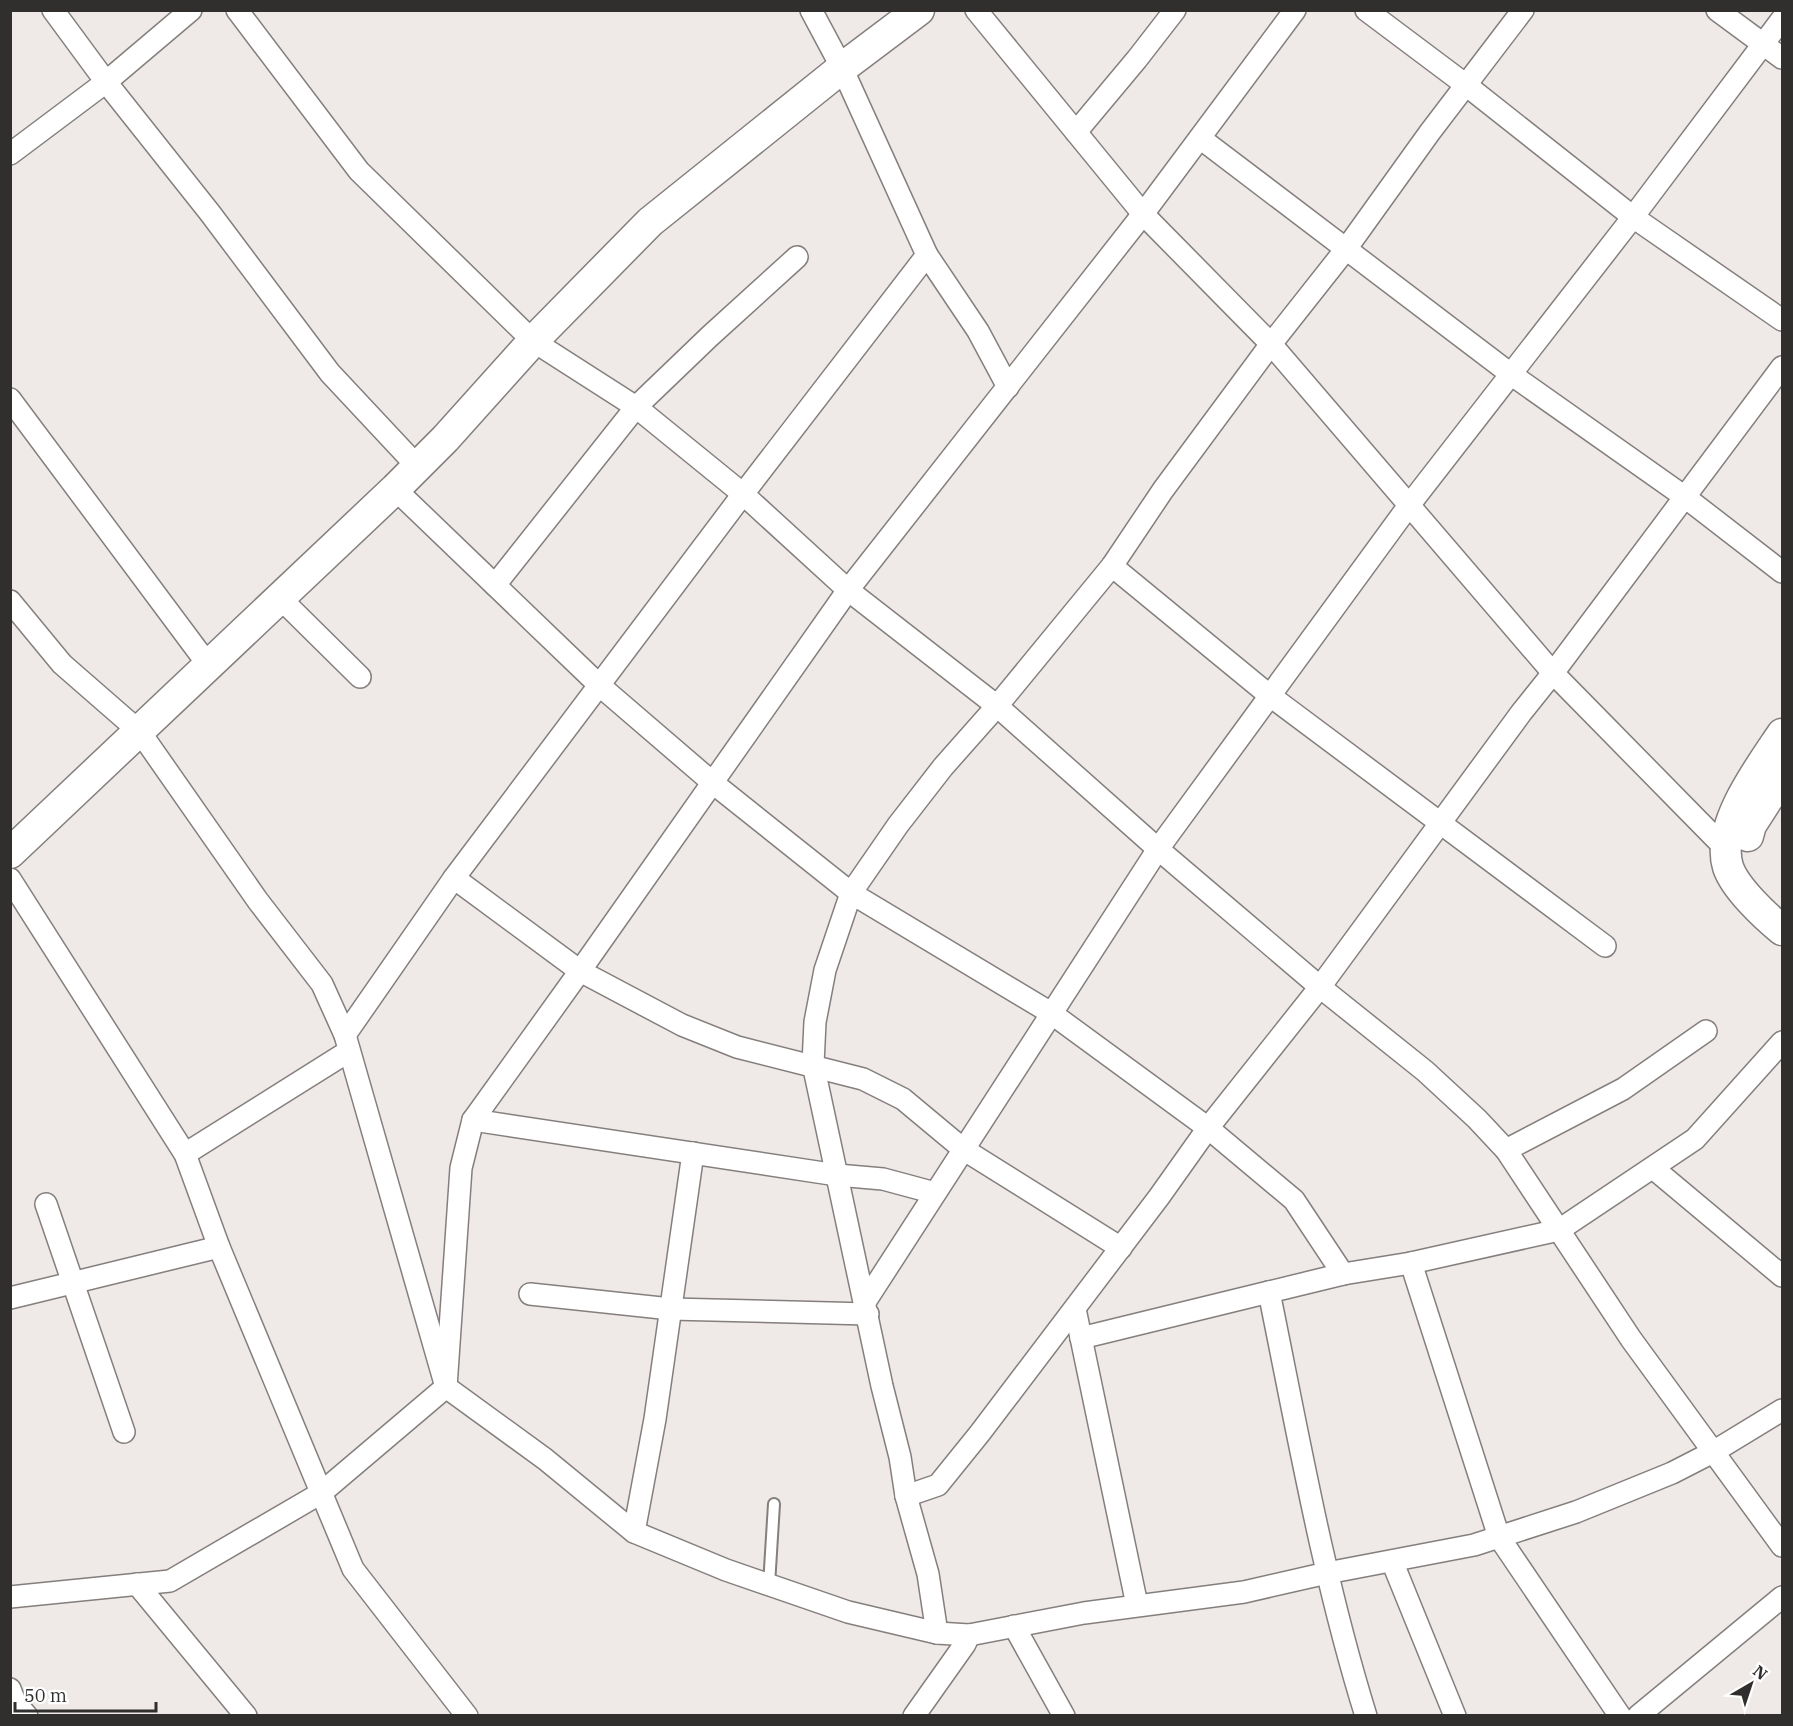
<svg xmlns="http://www.w3.org/2000/svg" width="1793" height="1726" viewBox="0 0 1793 1726" font-family="'IBM Plex Serif',serif">
	<style>
		.lines { fill: none; stroke-linecap: round; stroke-linejoin: round }
		.lane-casing { stroke: #847f7d; stroke-width: 14 }
		.street-casing { stroke: #847f7d; stroke-width: 24 }
		.secondary-casing { stroke: #847f7d; stroke-width: 33 }
		.lane { stroke: #fff; stroke-width: 10 }
		.street { stroke: #fff; stroke-width: 21 }
		.secondary { stroke: #fff; stroke-width: 30 }
	</style>
	<rect width="100%" height="100%" fill="#efe9e7"/>
	<g class="lines">
		<g class="lane-casing">
			<path id="lane" d="M769,1585l5,-81"/>
		</g>
		<g class="street-casing">
			<g id="street">
				<path d="M53,10l53,72 104,131 120,160 87,93"/>
				<path d="M237,10l122,161 174,170 103,66 107,87 105,96 149,116 161,143 162,138 105,84 52,48 29,31 125,189 151,207"/>
				<path d="M811,10l31,58 85,187 51,76 30,56"/>
				<path d="M976,10l167,204 128,130 282,329 172,175"/>
				<path d="M1366,10l100,75 167,132 149,103"/>
				<path d="M1717,10l65,48"/>
				<path d="M1076,132l61,-73 38,-49"/>
				<path d="M1200,138l312,237 173,122 97,75"/>
				<path d="M10,154l96,-72 85,-72"/>
				<path d="M10,399l199,267"/>
				<path d="M395,489l204,196 114,98 138,110 200,120 157,115 86,72 49,74 68,-11 88,274 121,179"/>
				<path d="M1112,566l157,129 336,251"/>
				<path d="M495,585l141,-178 74,-71 87,-79"/>
				<path d="M280,598l80,79"/>
				<path d="M10,601l52,63 78,68 118,169 64,83 23,51 101,352 99,72 89,73 92,38 122,42 89,21 32,2 115,-22 160,-21 83,-19 147,-28 102,-33 96,-39 41,-21 69,-42"/>
				<path d="M454,878l126,93 102,54 55,22 126,32 40,20 60,50 158,99"/>
				<path d="M10,879l175,275 34,93 134,322 114,147"/>
				<path d="M345,1035l109,-157 289,-384 184,-239"/>
				<path d="M473,1120l364,55 46,4 52,14"/>
				<path d="M1506,1150l117,-61 83,-58"/>
				<path d="M185,1154l164,-103"/>
				<path d="M1653,1168l129,108"/>
				<path d="M46,1204l78,228"/>
				<path d="M1411,1263l148,-33 136,-91 87,-97"/>
				<path d="M1343,1274l-74,18c29,142 54,286 97,424"/>
				<path d="M530,1294l141,15 197,5"/>
				<path d="M10,1298l209,-51"/>
				<path d="M865,1302l293,-453 252,-345 223,-287 149,-198"/>
				<path d="M1075,1309l62,296"/>
				<path d="M1081,1338l188,-46"/>
				<path d="M906,1496l32,-11 42,-52 179,-236 49,-69 112,-141 201,-274 32,-40 229,-306"/>
				<path d="M634,1532l21,-113 38,-266"/>
				<path d="M1392,1561l63,155"/>
				<path d="M137,1584l109,132"/>
				<path d="M10,1597l160,-16 151,-88 125,-106 15,-219 12,-48 107,-149 268,-381 295,-376 152,-204"/>
				<path d="M1014,1626l50,90"/>
				<path d="M937,1633l-9,-59 -22,-78 -6,-39 -18,-71 -69,-322 2,-42 10,-52 26,-77 47,-68 45,-58 54,-61 115,-140 51,-76 108,-146 75,-95 84,-117 93,-122"/>
				<path d="M10,1689l5,13 12,14"/>
				<path d="M914,1716l51,-72 4,-9"/>
				<path d="M1638,1716l144,-119"/>
			</g>
		</g>
		<g class="secondary-casing">
			<g id="secondary">
				<path d="M1782,734c-22,33 -67,92 -54,133 7,21 37,49 54,63"/>
				<path d="M1748,836l3,-11 31,-48"/>
				<path d="M10,853l385,-364 50,-50 88,-98 117,-119 192,-154 77,-58"/>
			</g>
		</g>
		<use href="#lane" class="lane"/>
		<use href="#street" class="street"/>
		<use href="#secondary" class="secondary"/>
	</g>
	<rect width="1793" height="1726" fill="none" stroke="#312f2e" stroke-width="24"/>
	<g transform="translate(1751 1684) rotate(39)" stroke="#ffffff" stroke-width="4.5" paint-order="stroke">
	<path d="M0-4.5L10 22L0 15L-10 22Z" fill="#312f2e"/>
	<text y="-9" font-size="16" font-weight="bold" text-anchor="middle" fill="#312f2e">N</text>
	</g>
	<path d="M15 1702v9h141v-9" fill="none" stroke="#312f2e" stroke-width="3"/>
	<text x="24" y="1702" font-size="18" fill="#312f2e" stroke="#ffffff" stroke-width="4.5" paint-order="stroke">50 m</text>
</svg>
